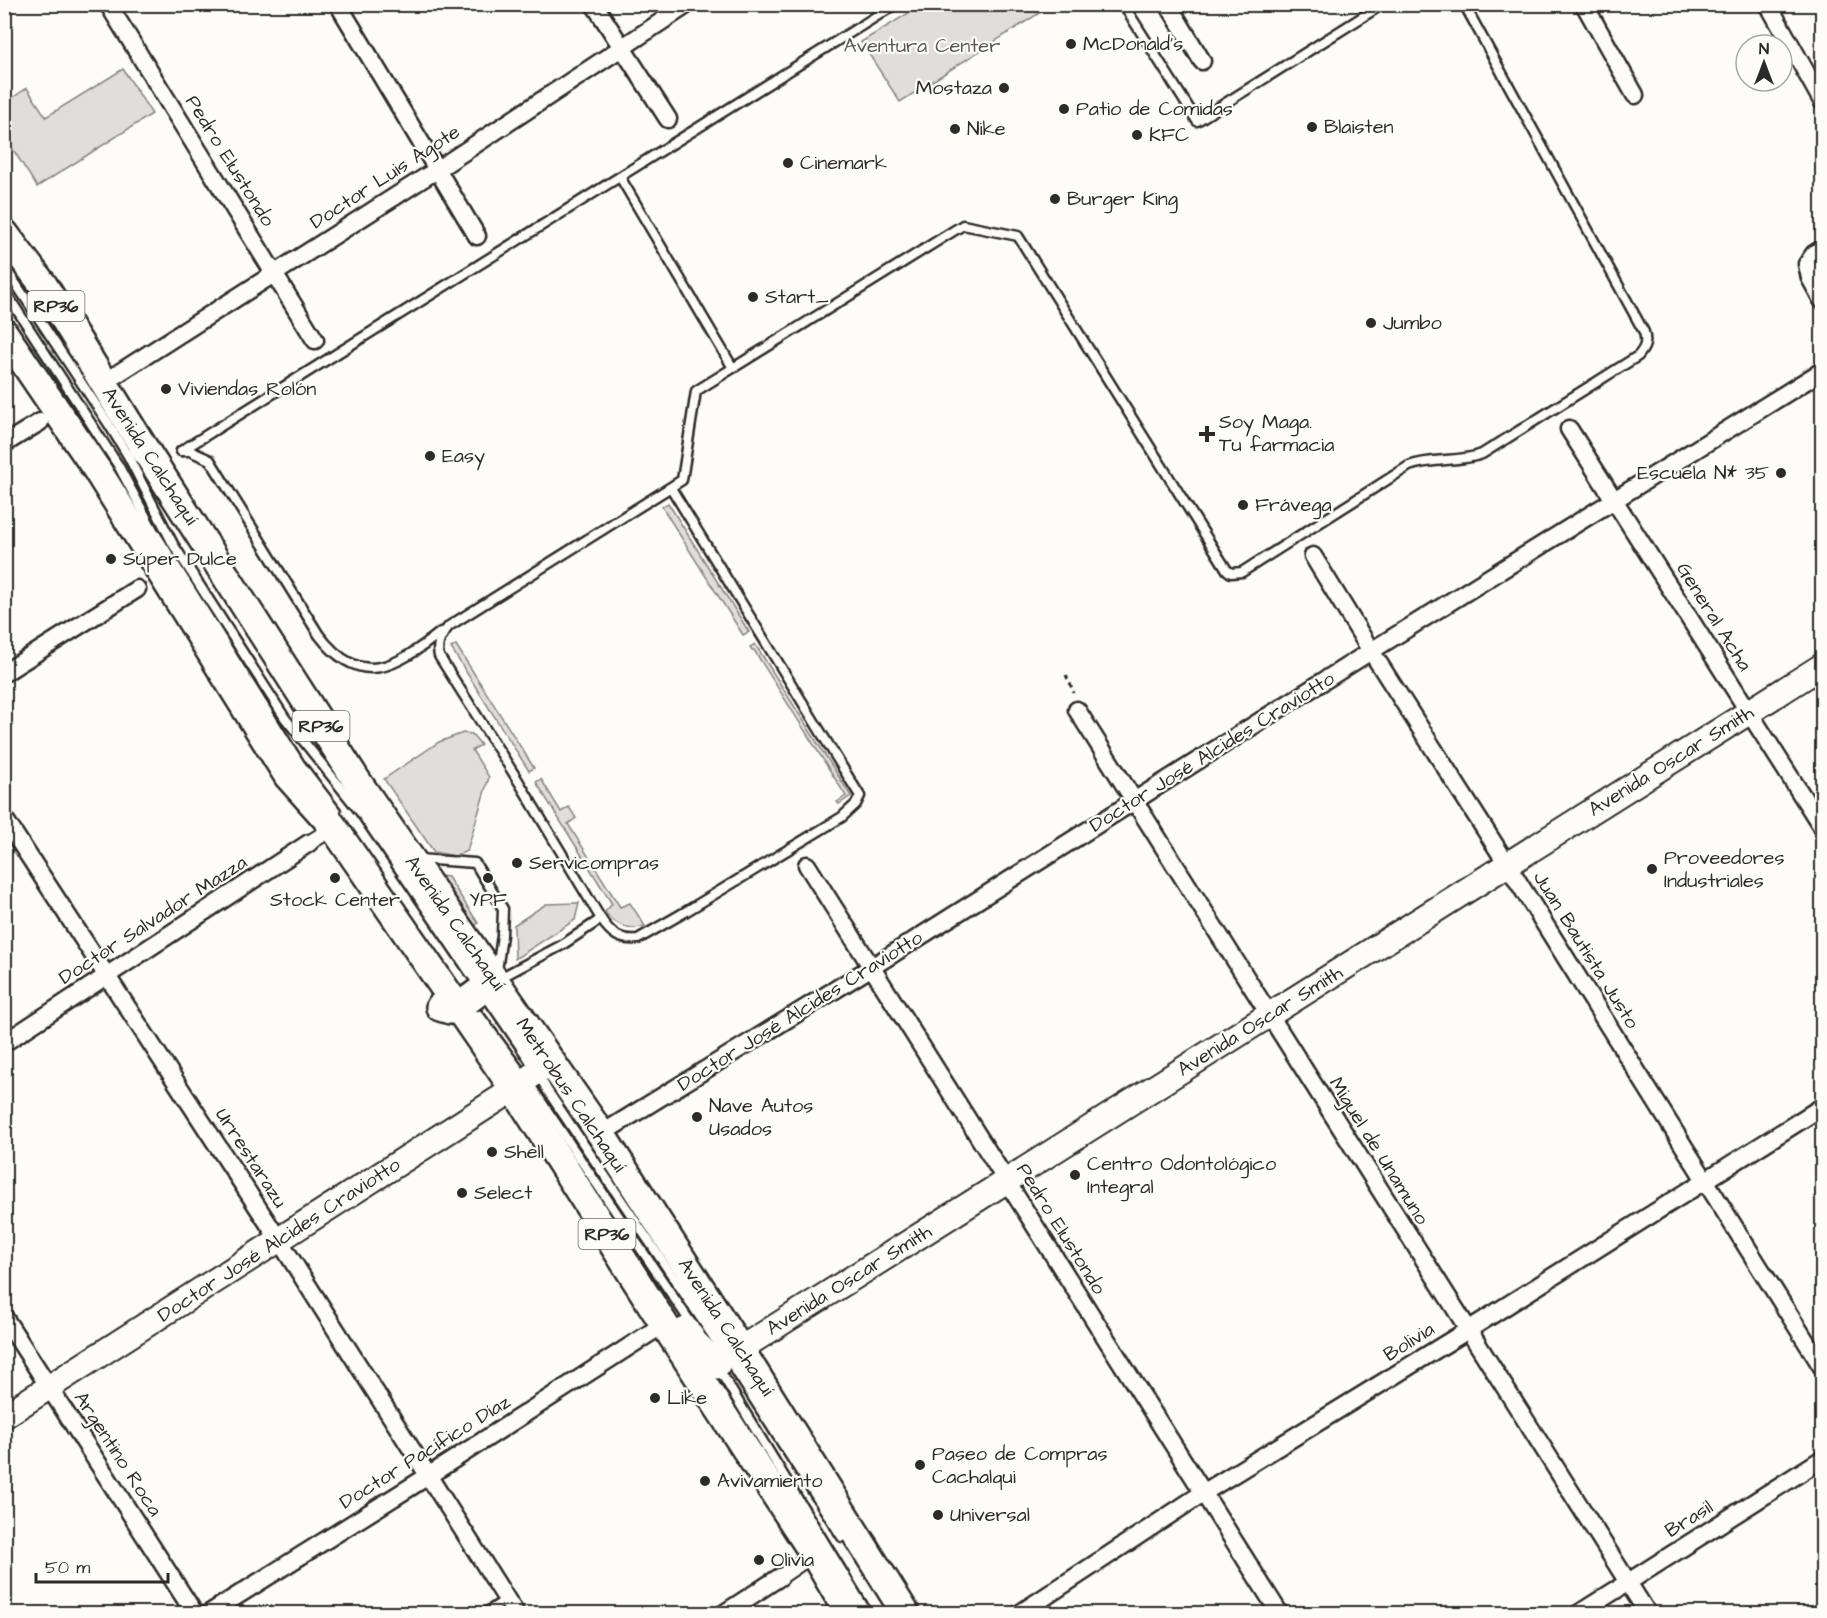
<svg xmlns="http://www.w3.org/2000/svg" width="1827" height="1618" viewBox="0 0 1827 1618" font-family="'Architects Daughter',sans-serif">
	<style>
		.green { fill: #dfdeda; stroke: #858482; stroke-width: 1.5 }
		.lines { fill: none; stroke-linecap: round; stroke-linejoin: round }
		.service-casing { stroke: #2b2b2b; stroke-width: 13 }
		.pedestrian-casing { stroke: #2b2b2b; stroke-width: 18 }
		.minor-casing { stroke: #2b2b2b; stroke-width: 21 }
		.secondary-casing { stroke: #2b2b2b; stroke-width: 28 }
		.primary-casing { stroke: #2b2b2b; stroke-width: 32 }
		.path { stroke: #2b2b2b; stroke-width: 3; stroke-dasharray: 4.5 4.5; stroke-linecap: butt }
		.service { stroke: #fdfcf7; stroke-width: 8 }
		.pedestrian { stroke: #fdfcf7; stroke-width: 14 }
		.minor { stroke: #fdfcf7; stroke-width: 16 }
		.secondary { stroke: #fdfcf7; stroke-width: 24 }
		.primary { stroke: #fdfcf7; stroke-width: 27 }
		.poi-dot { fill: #2b2b2b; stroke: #fdfcf7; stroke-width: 2 }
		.labels { text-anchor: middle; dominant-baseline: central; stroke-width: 4.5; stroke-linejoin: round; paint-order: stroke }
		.shield { fill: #fdfcf7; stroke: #6a6a68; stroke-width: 1.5 }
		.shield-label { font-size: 18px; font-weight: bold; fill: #2b2b2b }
		.poi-label { font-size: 20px; fill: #2b2b2b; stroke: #fdfcf7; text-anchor: start }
		.park-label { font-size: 20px; fill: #585857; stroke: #fdfcf7 }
		.street-label { font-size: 20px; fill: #2b2b2b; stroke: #fdfcf7 }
	</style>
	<rect width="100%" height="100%" fill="#fdfcf7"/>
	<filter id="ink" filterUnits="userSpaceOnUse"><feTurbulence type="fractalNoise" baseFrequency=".0167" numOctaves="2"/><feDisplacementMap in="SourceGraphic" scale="12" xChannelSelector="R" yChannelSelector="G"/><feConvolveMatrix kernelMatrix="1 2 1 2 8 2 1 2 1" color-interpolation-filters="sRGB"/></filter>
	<g filter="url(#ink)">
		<g class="green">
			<path d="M922,5v-1l130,1 -152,97 -39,-60z"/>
			<path d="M123,69l29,45 -115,73 -32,-50v-34l22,-15 19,29z"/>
			<path d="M668,503l81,129 -6,3 -81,-128z"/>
			<path d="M755,644l96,152 -12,8 -2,-2 9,-6 -92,-146h-2l-2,-3z"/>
			<path d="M456,645l78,123 -5,3 -78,-123z"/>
			<path d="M463,733l9,1 9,11 -9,5 17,27 -22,74 -12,5 -21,-4 -50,-73 55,-37z"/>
			<path d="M541,779l20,33 8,-5 7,11 -8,6 52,83 10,-4 15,23c-16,5 -30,-1 -40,-14l7,-8 -76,-122z"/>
			<path d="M432,875l16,2 30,46 -8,9z"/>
			<path d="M579,903l-4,17 -60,39 -1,-34 32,-21z"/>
		</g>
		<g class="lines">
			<g class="service-casing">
				<g id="service">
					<path d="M1123,4l74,117 186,-117"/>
					<path d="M620,177l113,191"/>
					<path d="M4,266l104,157 20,33 45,88 112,174 76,95 176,258 10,19 180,267 115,180"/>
					<path d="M4,290l114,175 35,65 147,234 36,47"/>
					<path d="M181,451l715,-447"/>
					<path d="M181,451h9l20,9 109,175c42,55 77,32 122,-3"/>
					<path d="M671,488l189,308 -4,8 -14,13 -157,95 -47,27c-18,2 -27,-5 -37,-20l-82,-137 -80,-126c-3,-12 2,-20 10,-30l233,-146 14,-89 267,-166 55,11 209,334 4,3 11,-1 167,-106c24,-9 50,-3 73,-12l156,-98c7,-8 9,-13 6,-24l-180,-328"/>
					<path d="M418,859l57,4 28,46 -1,26 -5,36"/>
					<path d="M498,979l64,-34 39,-26"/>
					<path d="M479,1015l47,64 167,247"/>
					<path d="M718,1368l150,246"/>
					<path d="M484,1614l23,-15"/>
				</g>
			</g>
			<g class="pedestrian-casing">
				<g id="pedestrian">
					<path d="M309,843l16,-10"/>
					<path d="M780,1577l34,-23"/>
				</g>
			</g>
			<g class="minor-casing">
				<g id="minor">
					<path d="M108,4l207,336"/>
					<path d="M338,4l139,232"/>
					<path d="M594,4l74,115"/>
					<path d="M1168,4l34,57"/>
					<path d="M1584,4l51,91"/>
					<path d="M1768,4l54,97"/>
					<path d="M1822,249l-8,5 -7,10 3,14 12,22"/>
					<path d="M103,383l335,-214 250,-165"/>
					<path d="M1569,429l253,398"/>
					<path d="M4,444l36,-22"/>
					<path d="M1313,556l58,95 136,213 315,503"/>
					<path d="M4,673l133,-84"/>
					<path d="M1077,710l571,904"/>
					<path d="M4,818l275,422 237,374"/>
					<path d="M807,865l473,749"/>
					<path d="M4,1043l305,-200"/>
					<path d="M601,1134l271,-167 499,-316 451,-280"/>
					<path d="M4,1317l191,297"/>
					<path d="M208,1614l220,-138 236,-152"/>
					<path d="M723,1614l57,-37"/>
					<path d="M1019,1614l184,-121 265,-163 354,-223"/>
					<path d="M1578,1614l244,-155"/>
				</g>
			</g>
			<g class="secondary-casing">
				<g id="secondary">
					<path d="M740,1349l1082,-683"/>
					<path d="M4,1416l510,-327 37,-28"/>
				</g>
			</g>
			<g class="primary-casing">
				<g id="primary">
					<path d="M4,233l40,53 98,159 215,336 244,353 139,215 166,265"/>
					<path d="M4,333l93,137 191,306 44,49 182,264 150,235 150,230 35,60"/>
					<path d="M440,1007l10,3 7,-2 38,-28"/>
					<path d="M686,1331l8,12 22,22"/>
				</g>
			</g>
			<path class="path" d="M1066,675l8,18"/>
			<use href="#service" class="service"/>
			<use href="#pedestrian" class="pedestrian"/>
			<use href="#minor" class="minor"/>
			<use href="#secondary" class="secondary"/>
			<use href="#primary" class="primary"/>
		</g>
	</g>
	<g class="poi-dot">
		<circle cx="1071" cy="44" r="6"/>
		<circle cx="1004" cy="88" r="6"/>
		<circle cx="1064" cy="109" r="6"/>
		<circle cx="1312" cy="127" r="6"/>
		<circle cx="955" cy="129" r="6"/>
		<circle cx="1137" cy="135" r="6"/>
		<circle cx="788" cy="163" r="6"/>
		<circle cx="1055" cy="199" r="6"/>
		<circle cx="753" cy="297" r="6"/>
		<circle cx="1371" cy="323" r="6"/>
		<circle cx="166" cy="389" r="6"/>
		<path d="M1204 425h6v6h6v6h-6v6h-6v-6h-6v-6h6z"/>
		<circle cx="430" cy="456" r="6"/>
		<circle cx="1781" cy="473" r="6"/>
		<circle cx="1243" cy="505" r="6"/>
		<circle cx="111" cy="559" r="6"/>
		<circle cx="517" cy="863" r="6"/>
		<circle cx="1652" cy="869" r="6"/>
		<circle cx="335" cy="878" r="6"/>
		<circle cx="488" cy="878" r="6"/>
		<circle cx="697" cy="1117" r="6"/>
		<circle cx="492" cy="1152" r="6"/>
		<circle cx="1075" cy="1175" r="6"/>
		<circle cx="462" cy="1193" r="6"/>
		<circle cx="655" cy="1398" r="6"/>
		<circle cx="920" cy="1465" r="6"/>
		<circle cx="705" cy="1481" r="6"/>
		<circle cx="938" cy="1515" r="6"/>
		<circle cx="759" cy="1560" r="6"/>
	</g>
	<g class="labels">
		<g class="shield">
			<rect x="27.5" y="291" width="57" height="30" rx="4.5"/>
			<rect x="292.5" y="711" width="57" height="30" rx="4.5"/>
			<rect x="578.5" y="1219" width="57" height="30" rx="4.5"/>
		</g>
		<g class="shield-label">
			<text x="56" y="306">RP36</text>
			<text x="321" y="726">RP36</text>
			<text x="607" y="1234">RP36</text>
		</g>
		<g class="poi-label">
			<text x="1083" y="44">McDonald's</text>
			<text x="992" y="88" text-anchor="end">Mostaza</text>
			<text x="1076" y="109">Patio de Comidas</text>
			<text x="1324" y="127">Blaisten</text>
			<text x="967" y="129">Nike</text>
			<text x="1149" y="135">KFC</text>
			<text x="800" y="163">Cinemark</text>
			<text x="1067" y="199">Burger King</text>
			<text x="765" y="297">Start_</text>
			<text x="1383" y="323">Jumbo</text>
			<text x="178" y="389">Viviendas Rolón</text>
			<text x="1219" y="422">Soy Maga.<tspan x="1219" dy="23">Tu farmacia</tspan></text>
			<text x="442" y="456">Easy</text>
			<text x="1769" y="473" text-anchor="end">Escuela N* 35</text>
			<text x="1255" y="505">Frávega</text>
			<text x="123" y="559">Súper Dulce</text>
			<text x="1664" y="858">Proveedores<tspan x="1664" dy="23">Industriales</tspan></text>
			<text x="529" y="863">Servicompras</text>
			<text x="335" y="900" text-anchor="middle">Stock Center</text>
			<text x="488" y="900" text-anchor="middle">YPF</text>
			<text x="709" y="1106">Nave Autos<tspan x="709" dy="23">Usados</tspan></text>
			<text x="504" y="1152">Shell</text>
			<text x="1087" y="1164">Centro Odontológico<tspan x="1087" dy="23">Integral</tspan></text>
			<text x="474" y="1193">Select</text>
			<text x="667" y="1398">Like</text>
			<text x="932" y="1454">Paseo de Compras<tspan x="932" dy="23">Cachalqui</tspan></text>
			<text x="717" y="1481">Avivamiento</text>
			<text x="950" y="1515">Universal</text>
			<text x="771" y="1560">Olivia</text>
		</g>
		<g class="park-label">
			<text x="922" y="46">Aventura Center</text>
		</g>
		<g class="street-label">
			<text transform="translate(230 161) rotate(58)">Pedro Elustondo</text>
			<text transform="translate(385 177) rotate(-33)">Doctor Luis Agote</text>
			<text transform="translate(150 456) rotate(57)">Avenida Calchaquí</text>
			<text transform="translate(1714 617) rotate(58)">General Acha</text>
			<text transform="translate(1212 752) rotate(-32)">Doctor José Alcides Craviotto</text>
			<text transform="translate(1671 761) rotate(-32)">Avenida Oscar Smith</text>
			<text transform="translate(153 920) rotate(-33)">Doctor Salvador Mazza</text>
			<text transform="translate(455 923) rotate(55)">Avenida Calchaquí</text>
			<text transform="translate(1586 950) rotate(58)">Juan Bautista Justo</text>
			<text transform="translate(800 1011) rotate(-32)">Doctor José Alcides Craviotto</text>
			<text transform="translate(1260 1021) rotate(-32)">Avenida Oscar Smith</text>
			<text transform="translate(571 1095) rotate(56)">Metrobus Calchaquí</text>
			<text transform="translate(1379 1151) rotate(58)">Miguel de Unamuno</text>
			<text transform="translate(251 1158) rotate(57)">Urrestarazu</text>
			<text transform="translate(1061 1229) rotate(58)">Pedro Elustondo</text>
			<text transform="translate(279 1240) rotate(-33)">Doctor José Alcides Craviotto</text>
			<text transform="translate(849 1280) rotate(-32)">Avenida Oscar Smith</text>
			<text transform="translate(726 1327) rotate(57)">Avenida Calchaquí</text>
			<text transform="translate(1409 1342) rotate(-32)">Bolivia</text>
			<text transform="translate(425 1452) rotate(-32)">Doctor Pacífico Díaz</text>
			<text transform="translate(118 1454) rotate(57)">Argentino Roca</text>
			<text transform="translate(1689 1519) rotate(-32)">Brasil</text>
		</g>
	</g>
	<rect width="1827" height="1618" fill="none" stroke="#fdfcf7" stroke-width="24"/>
	<rect x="12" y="12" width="1803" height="1594" fill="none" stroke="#2b2b2b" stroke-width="2" filter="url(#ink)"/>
	<g transform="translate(1764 63)"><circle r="28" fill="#fdfcf7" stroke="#a9a8a5" stroke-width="1.5"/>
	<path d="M0-4.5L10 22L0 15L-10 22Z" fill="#2b2b2b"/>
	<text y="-9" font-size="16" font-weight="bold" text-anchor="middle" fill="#2b2b2b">N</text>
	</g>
	<path d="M36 1573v9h132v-9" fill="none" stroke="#2b2b2b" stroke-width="3"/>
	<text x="45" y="1573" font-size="18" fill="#2b2b2b" stroke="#fdfcf7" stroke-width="4.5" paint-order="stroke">50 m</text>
</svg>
